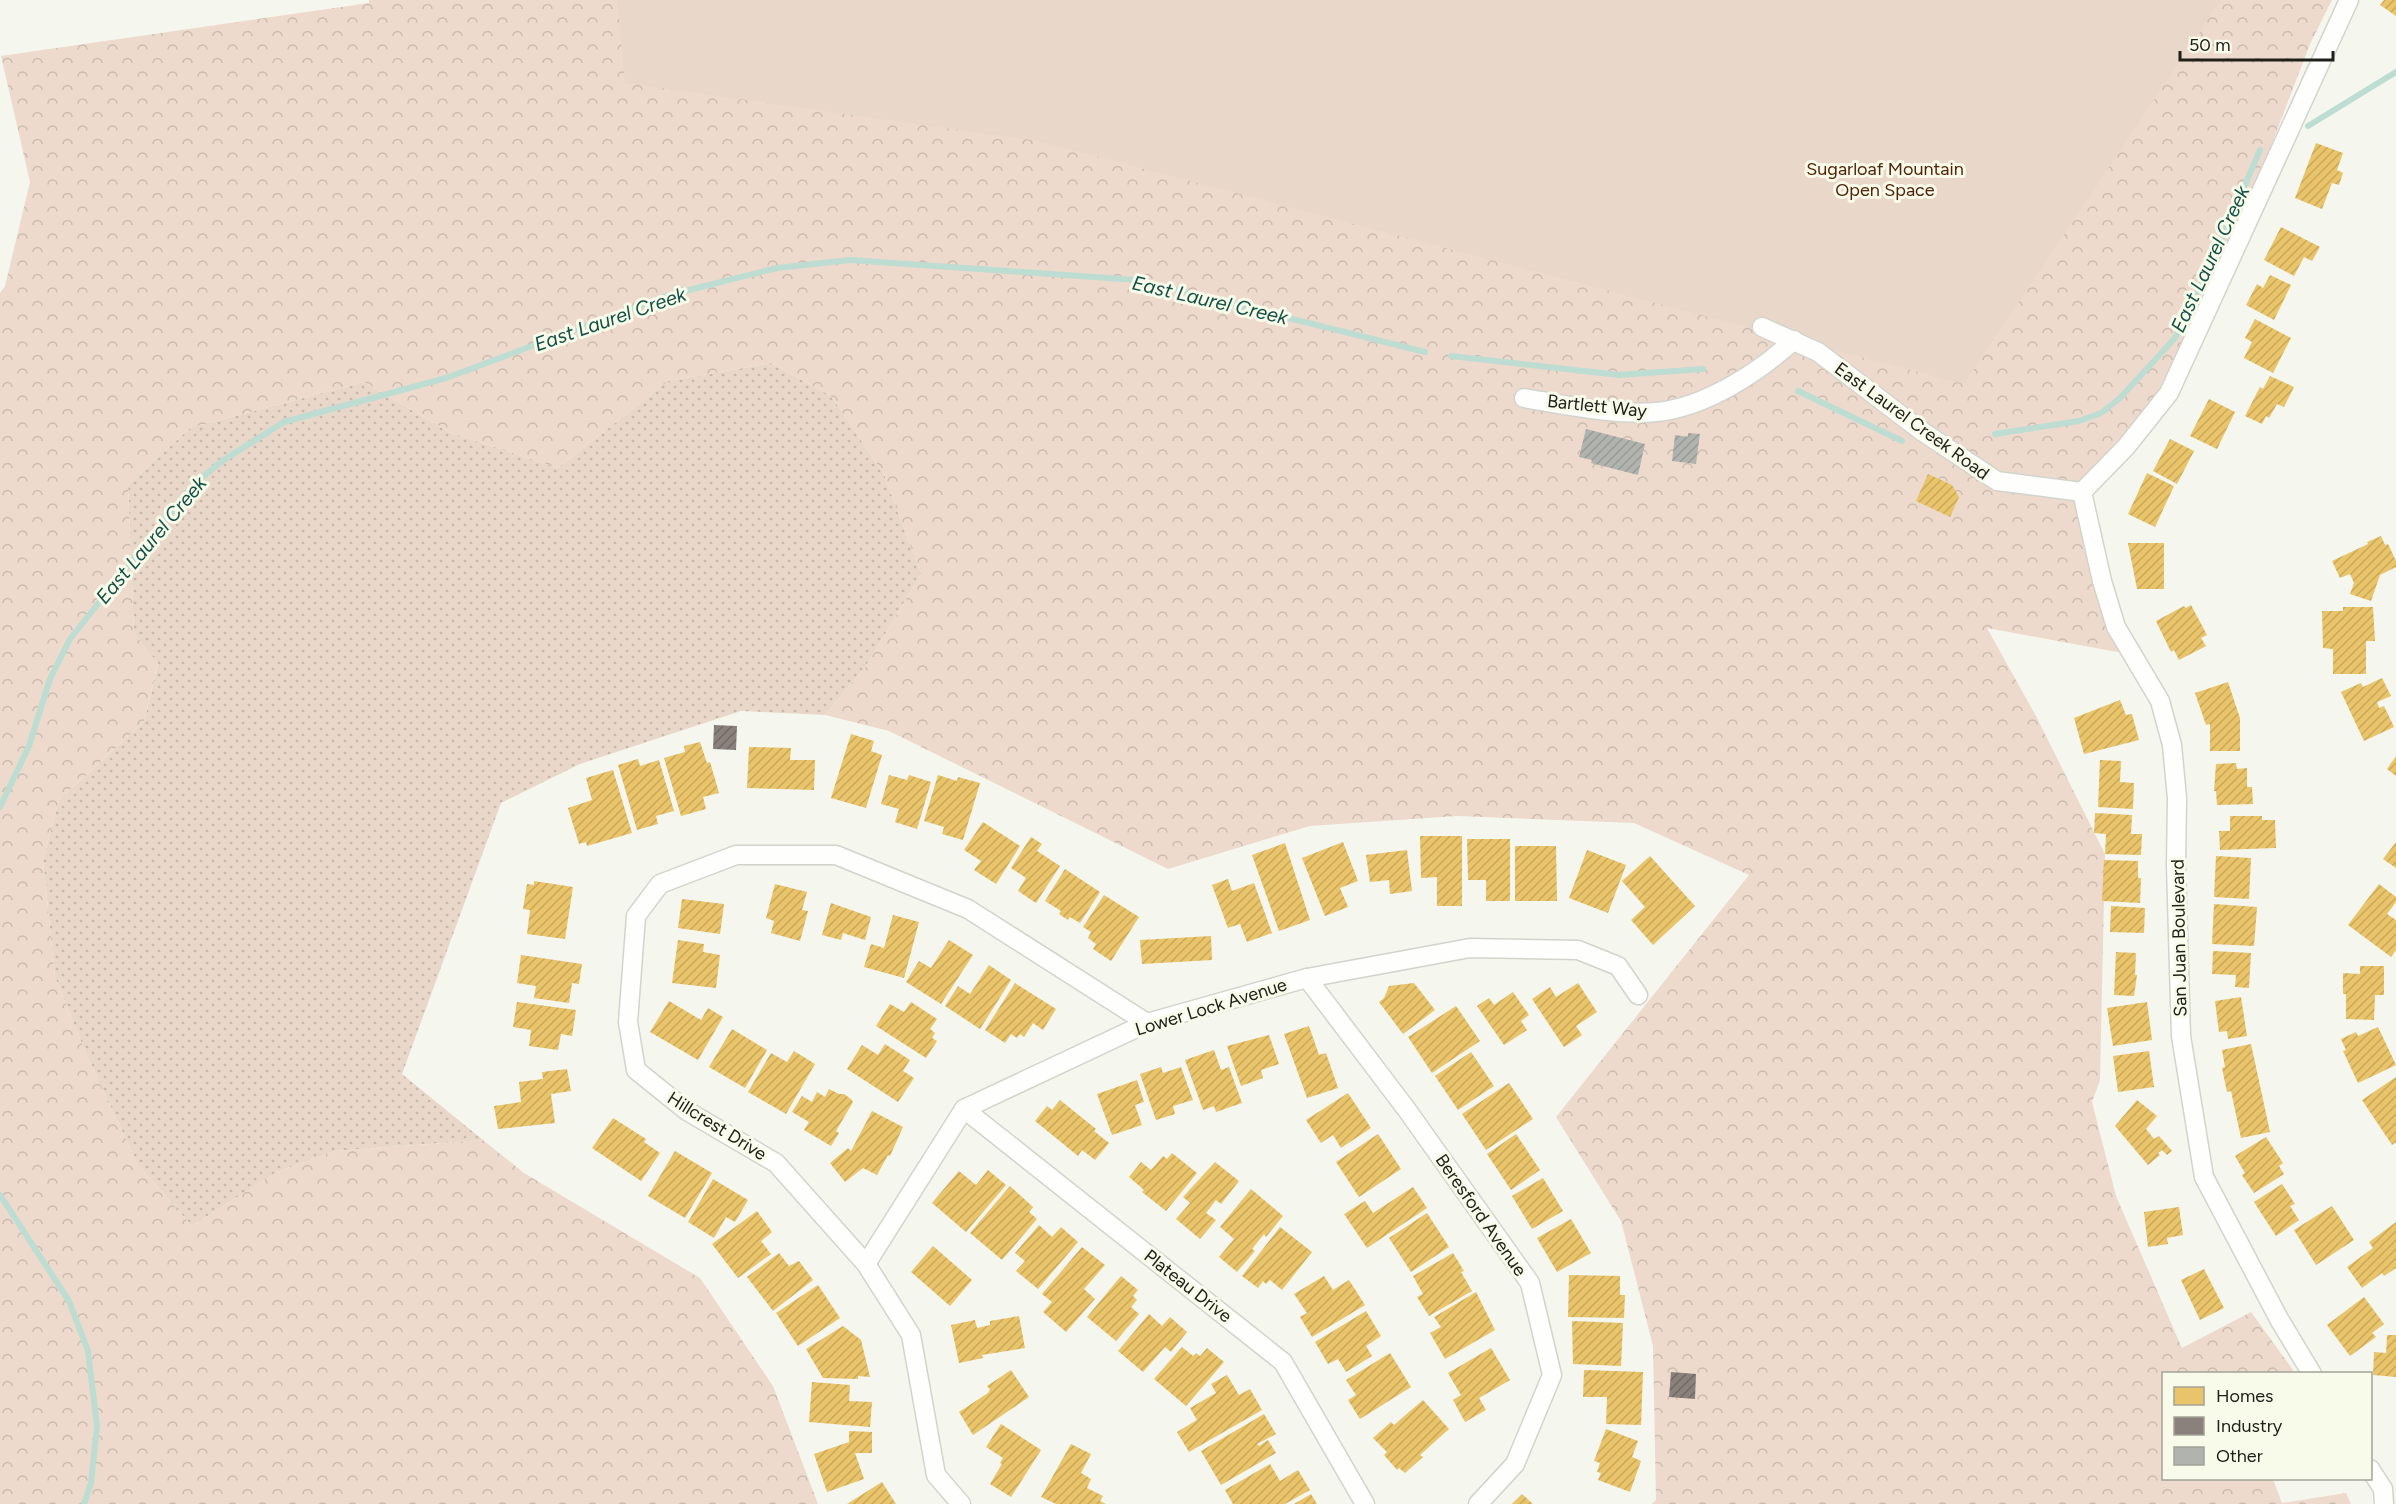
<svg xmlns="http://www.w3.org/2000/svg" width="2396" height="1504" viewBox="0 0 2396 1504" font-family="Figtree,sans-serif">
	<style>
		.grass { fill: url(#grass-dots) }
		.forest { fill: url(#forest-crowns) }
		.park { fill: #e9d7c9 }
		.homes { fill: url(#homes-hatch) }
		.industry { fill: url(#industry-hatch) }
		.lines { fill: none; stroke-linecap: round; stroke-linejoin: round }
		.stream { stroke: #bdddd3; stroke-width: 6 }
		.building { fill: url(#building-hatch) }
		.street-casing { stroke: #d2d4cc; stroke-width: 21 }
		.street { stroke: #fefefc; stroke-width: 18 }
		.labels { text-anchor: middle; dominant-baseline: central; stroke-width: 6; stroke-linejoin: round; paint-order: stroke }
		.park-label { font-size: 18px; fill: #502207; stroke: #f8fbea }
		.street-label { font-size: 18px; fill: #20201a; stroke: #f8fbea }
		.water-label { font-size: 20px; font-style: italic; fill: #125046; stroke: #f8fbea }
	</style>
	<defs>
		<pattern id="grass-dots" width="8" height="8" patternUnits="userSpaceOnUse" patternTransform="scale(1.5)"><rect width="8" height="8" fill="#e9d7c9"/><path d="M2 2h.1M6 6h.1" fill="none" stroke="#c8b8ac" stroke-width="1.8" stroke-linecap="round"/></pattern>
		<pattern id="forest-crowns" width="20" height="18" patternUnits="userSpaceOnUse" patternTransform="scale(1.5)"><rect width="20" height="18" fill="#eddacc"/><path d="M2 6a3 3 0 1 1 6 0M12 15a3 3 0 1 1 6 0" fill="none" stroke="#cbbbaf"/></pattern>
		<pattern id="homes-hatch" width="6" height="6" patternUnits="userSpaceOnUse" patternTransform="scale(1.5)"><rect width="6" height="6" fill="#e9c46a"/><path d="M-1 1l2-2M0 6l6-6M5 7l2-2" fill="none" stroke="#c8a85b"/></pattern>
		<pattern id="industry-hatch" width="6" height="6" patternUnits="userSpaceOnUse" patternTransform="scale(1.5)"><rect width="6" height="6" fill="#8a817c"/><path d="M-1 1l2-2M0 6l6-6M5 7l2-2" fill="none" stroke="#706965"/></pattern>
		<pattern id="building-hatch" width="6" height="6" patternUnits="userSpaceOnUse" patternTransform="scale(1.5)"><rect width="6" height="6" fill="#b1b4ae"/><path d="M-1 1l2-2M0 6l6-6M5 7l2-2" fill="none" stroke="#989a95"/></pattern>
	</defs>
	<rect width="100%" height="100%" fill="#f5f7ee"/>
	<path class="grass" d="M771,363l60,33 53,78 37,100 -55,92 -41,49 -84,-4 -161,53 -79,39 -99,271 81,66 -148,11 -58,21 -85,54 -54,-61 -54,-116 -29,-72 -12,-117 16,-60 85,-78 14,-58 -24,-31 -6,-148 62,-57 174,-46 85,50 109,36 110,-87z"/>
	<path class="forest" d="M369,0h1963l-22,44 -135,353 -83,98 18,90 29,71 -152,-28 49,88 69,138 -5,226 -8,22 24,94 66,152 69,-36 42,58 -3,4h-126v104l109,1 9,24 64,-10 5,11h-699l4,-4 -3,-154 -32,-125 -65,-104 193,-242 -115,-52 -177,-7 -147,10 -142,43 -279,-138 -64,-16 41,-49 55,-92 -37,-100 -53,-78 -60,-33 -103,18 -110,87 -109,-36 -85,-50 -174,46 -62,57 6,148 24,30 -14,59 -85,78 -16,60 12,117 29,72 54,116 54,61 85,-54 58,-21 148,-11 41,33 176,105 73,108 45,118h-818v-1211l5,-7 25,-104 -29,-126 368,-53z"/>
	<path class="park" d="M617,0h1604l-257,384 -926,-243 -413,-58z"/>
	<g class="homes">
		<path d="M2384,0h12v16l-16,-11z"/>
		<path d="M2316,143l27,10 -6,17 6,3 -4,12 -7,-2 -10,26 -27,-11z"/>
		<path d="M2281,227l39,20 -8,14 -8,-4 -10,19 -30,-16z"/>
		<path d="M2270,275l21,10 -17,35 -28,-15 11,-21 6,4z"/>
		<path d="M2255,319l36,19 -18,35 -29,-15 8,-16 -7,-4z"/>
		<path d="M2270,376l24,11 -10,20 -7,-3 -8,14 -3,-2 -4,8 -17,-8 15,-29 3,2z"/>
		<path d="M2209,399l26,13 -18,37 -27,-13z"/>
		<path d="M2170,439l24,12 -17,33 -24,-13z"/>
		<path d="M2147,473l27,13 -19,41 -27,-13z"/>
		<path d="M1928,474l24,11 7,12 -9,20 -34,-16z"/>
		<path d="M2381,536l4,9 3,-1 8,17v6l-16,8 -9,26 -21,-7 4,-11 -4,-9 -10,4 -8,-17 36,-17 -1,-2z"/>
		<path d="M2128,543h36v46h-27z"/>
		<path d="M2191,605l16,30 -6,3 5,8 -27,14 -5,-10 -3,2 -15,-31 28,-15 2,2z"/>
		<path d="M2343,607h30l2,34h-9v33h-33v-25l-10,-1 -1,-37h21z"/>
		<path d="M2382,678l9,18 -14,6 2,6 5,-2 10,21 -30,14 -23,-49 20,-9 2,4z"/>
		<path d="M2228,682l12,36v33h-30v-27l-4,1 -11,-32z"/>
		<path d="M2120,700l6,15 6,-1 7,26 -55,14 -10,-36z"/>
		<path d="M851,734l23,7 -3,10 11,4 -16,53 -35,-10z"/>
		<path d="M700,742l7,21 3,-1 9,31 -16,4 3,12 -25,7 -17,-58 21,-6 -1,-6z"/>
		<path d="M749,747l42,1 -1,12h25l-1,30 -67,-2z"/>
		<path d="M2396,756v20l-9,-7z"/>
		<path d="M638,759l2,7 19,-6 15,51 -18,5 2,8 -21,6 -19,-65z"/>
		<path d="M2100,760l21,1 -1,21 14,1 -1,26 -35,-2z"/>
		<path d="M2236,763l1,6 10,-1v19h5l1,17 -36,1 -1,-14h-2l2,-27z"/>
		<path d="M613,770l19,63 -45,13 -1,-4 -7,2 -11,-36 24,-8 -6,-22z"/>
		<path d="M889,775l18,5 2,-5 22,7 -14,47 -22,-7 4,-13 -18,-5z"/>
		<path d="M938,775l19,6 1,-4 22,6 -17,57 -21,-6 2,-7 -20,-6z"/>
		<path d="M2095,813l37,2 -1,19h11l-1,21 -36,-1 1,-20 -12,-1z"/>
		<path d="M2230,816h32v4h13l1,28 -56,2 -1,-19h11z"/>
		<path d="M983,822l37,24 -24,38 -22,-14 7,-9 -17,-11z"/>
		<path d="M1420,836h42v70h-25v-29l-16,1z"/>
		<path d="M1031,837l11,7 -5,7 23,15 -24,37 -18,-12 8,-13 -15,-10z"/>
		<path d="M1467,839h43v62h-24v-21h-18z"/>
		<path d="M1343,842l15,39 -18,7 8,19 -23,9 -23,-58z"/>
		<path d="M2396,842v26l-13,-9z"/>
		<path d="M1285,843l25,77 -31,11 -27,-76z"/>
		<path d="M1515,846h41l1,55h-42z"/>
		<path d="M1407,850l5,41 -22,3 -1,-14 -19,2 -4,-27z"/>
		<path d="M1587,850l39,15 -18,48 -39,-15z"/>
		<path d="M1650,856l45,50 -42,39 -22,-25 14,-13 -23,-26z"/>
		<path d="M2216,856l35,2 -2,41 -35,-2z"/>
		<path d="M2104,860l34,1v17h3l-1,25 -38,-2z"/>
		<path d="M1065,869l35,23 -20,31 -10,-6 -2,3 -9,-6 2,-3 -16,-10z"/>
		<path d="M1228,879l4,12 22,-8 18,50 -25,9 -7,-18 -12,4 -16,-43z"/>
		<path d="M534,881l39,6 -8,52 -38,-5 3,-24 -7,-1 4,-25 7,1z"/>
		<path d="M775,884l32,8 -5,18 6,1 -8,30 -29,-8 3,-12 -8,-3z"/>
		<path d="M2379,884l17,13v5l-9,12 9,6v30l-5,7 -43,-32z"/>
		<path d="M1104,895l35,22 -28,44 -18,-12 3,-5 -8,-6 3,-6 -8,-5z"/>
		<path d="M682,899l42,5 -4,30 -42,-6z"/>
		<path d="M831,903l40,14 -6,23 -22,-7 -2,7 -19,-5z"/>
		<path d="M2214,904l43,3 -3,39 -42,-2z"/>
		<path d="M2111,906l34,2 -1,25 -34,-1z"/>
		<path d="M893,915l26,7 -15,56 -40,-11 7,-23 13,4z"/>
		<path d="M1211,936l1,24 -70,4 -2,-24z"/>
		<path d="M678,940l26,4 -1,8 17,3 -4,33 -44,-5z"/>
		<path d="M949,940l24,15 -32,49 -35,-22 13,-21 12,7z"/>
		<path d="M2213,951l38,2 -2,35 -14,-1 1,-12 -24,-1z"/>
		<path d="M2116,952l20,1 -1,22h2l-3,21 -20,-1z"/>
		<path d="M521,955l61,9 -3,20 -7,-1 -3,20 -35,-5 2,-12 -19,-3z"/>
		<path d="M989,965l22,15 -31,49 -35,-23 13,-20 12,8z"/>
		<path d="M2360,966h24v29h-9l-1,25 -28,-1v-25h-3v-21l17,1z"/>
		<path d="M1015,983l41,26 -13,21 -10,-7 -9,14 -4,-3 -3,4 -6,-4 -6,9 -20,-13z"/>
		<path d="M1414,983l21,27 -32,24 -24,-32 5,-4 5,-12z"/>
		<path d="M1578,983l19,29 -21,14 6,9 -18,12 -32,-48 18,-12 6,10z"/>
		<path d="M1513,992l16,23 -8,6 6,9 -23,15 -27,-39 12,-8 5,7z"/>
		<path d="M2241,997l6,39 -19,3 -1,-8 -8,1 -4,-31z"/>
		<path d="M669,1001l32,19 7,-12 15,9 -25,43 -48,-28z"/>
		<path d="M517,1002l59,8 -4,26 -11,-2 -3,16 -29,-4 2,-16 -18,-3z"/>
		<path d="M911,1002l26,17 -7,10 5,4 -3,5 5,3 -11,17 -50,-32 14,-22 14,8z"/>
		<path d="M2147,1002l5,38 -39,6 -6,-38z"/>
		<path d="M1456,1006l24,35 -48,32 -24,-36z"/>
		<path d="M1309,1026l10,29 7,-2 12,35 -31,10 -23,-64z"/>
		<path d="M2378,1027l18,38 -38,18 -15,-32 3,-1 -5,-11 15,-7 2,4z"/>
		<path d="M732,1029l35,21 -22,38 -36,-21z"/>
		<path d="M1269,1035l10,29 -18,6 2,8 -22,8 -14,-40z"/>
		<path d="M885,1044l25,16 -7,11 11,7 -16,24 -51,-33 15,-24 16,10z"/>
		<path d="M2251,1044l19,88 -29,6 -10,-47 -4,1 -5,-24 3,-1 -3,-17z"/>
		<path d="M1214,1050l7,20 8,-3 13,36 -26,9 -2,-6 -11,4 -18,-50z"/>
		<path d="M794,1051l21,13 -29,50 -38,-22 23,-39 16,9z"/>
		<path d="M2149,1051l5,36 -36,5 -5,-36z"/>
		<path d="M1471,1052l23,34 -36,24 -23,-34z"/>
		<path d="M1161,1067l2,6 18,-6 12,33 -20,6 2,8 -19,6 -16,-46z"/>
		<path d="M567,1069l4,22 -20,3 4,29 -57,6 -4,-23 27,-4 -2,-20 24,-3 -1,-7z"/>
		<path d="M2396,1077v65l-4,3 -30,-45z"/>
		<path d="M1137,1080l7,22 -9,3 7,20 -30,10 -15,-41z"/>
		<path d="M1509,1083l24,36 -47,31 -24,-36z"/>
		<path d="M829,1089l10,5h5l7,5 2,3 -17,29 3,2 -8,13 -27,-16 5,-8 -17,-10 10,-16 10,6 5,-10 8,5z"/>
		<path d="M1348,1093l23,35 -30,20 -8,-13 -12,8 -15,-23z"/>
		<path d="M1060,1100l36,29 -2,2 15,12 -14,17 -13,-10 -4,6 -43,-35 12,-15 5,4z"/>
		<path d="M2137,1100l20,16 -11,13 8,10 5,-3 13,15 -5,4 -5,-5 -4,3 2,2 -12,10 -33,-39z"/>
		<path d="M872,1111l31,16 -13,29 -2,-1 -11,20 -14,-7 -18,14 -15,-19 18,-15 3,3z"/>
		<path d="M613,1118l33,21 -2,3 16,11 -19,28 -49,-33z"/>
		<path d="M1378,1134l23,35 -42,28 -23,-35z"/>
		<path d="M1516,1134l24,36 -29,20 -24,-36z"/>
		<path d="M2266,1137l17,26 -4,3 5,8 -30,19 -12,-18 3,-2 -10,-17z"/>
		<path d="M675,1151l37,22 -27,45 -37,-22z"/>
		<path d="M1172,1153l25,20 -31,38 -24,-19 2,-2 -15,-13 12,-15 10,8 12,-14 4,3z"/>
		<path d="M1215,1162l24,19 -18,23 -5,-4 -10,13 10,7 -16,19 -24,-20 14,-16 -7,-6z"/>
		<path d="M988,1170l18,15 -40,47 -34,-29 27,-32 17,14z"/>
		<path d="M1543,1178l20,33 -31,18 -20,-33z"/>
		<path d="M713,1179l35,21 -13,22 -9,-5 -12,21 -26,-16z"/>
		<path d="M2282,1184l13,20 -5,2 9,14 -23,16 -22,-34z"/>
		<path d="M1010,1186l23,21 -4,5 8,7 -35,41 -32,-27z"/>
		<path d="M1413,1187l14,21 -60,40 -23,-34 21,-13 8,12z"/>
		<path d="M1251,1189l32,27 -17,21 -2,-3 -12,15 3,2 -18,21 -18,-15 15,-18 -14,-12z"/>
		<path d="M2332,1206l22,34 -38,25 -22,-35z"/>
		<path d="M2179,1207l4,28 -16,3 1,6 -20,3 -4,-35z"/>
		<path d="M757,1211l15,21 -11,9 10,13 -33,24 -26,-34z"/>
		<path d="M1427,1213l22,34 -38,25 -22,-34z"/>
		<path d="M1571,1219l20,34 -34,19 -20,-34z"/>
		<path d="M2396,1222v46l-12,8 -2,-3 -20,15 -15,-21 26,-19 -4,-6z"/>
		<path d="M1039,1225l13,12 9,-10 17,15 -40,47 -22,-18 9,-10 -10,-8z"/>
		<path d="M1280,1227l32,25 -30,38 -12,-10 -4,4 -3,-3 -5,7 -16,-12z"/>
		<path d="M933,1246l39,34 -22,26 -39,-34z"/>
		<path d="M1082,1247l23,18 -21,24 11,10 -29,33 -23,-20 9,-10 -10,-8z"/>
		<path d="M779,1253l10,13 10,-5 14,19 -40,31 -26,-34z"/>
		<path d="M1453,1253l11,18 -3,1 11,19 -43,25 -12,-19 6,-3 -10,-18z"/>
		<path d="M2204,1269l20,39 -24,12 -19,-40z"/>
		<path d="M1569,1275l51,1v19h5l-1,23 -56,-1z"/>
		<path d="M1121,1276l17,14 -5,6 4,4 -6,7 8,7 -23,27 -29,-24z"/>
		<path d="M1324,1276l9,14 16,-10 16,25 -53,32 -12,-20 7,-4 -13,-19z"/>
		<path d="M818,1285l22,33 -42,28 -22,-33z"/>
		<path d="M1476,1292l19,38 -50,29 -15,-26 11,-6 -7,-10z"/>
		<path d="M2364,1297l20,27 -12,9 4,4 -26,19 -23,-31z"/>
		<path d="M1366,1311l15,25 -15,10 6,10 -26,16 -8,-13 -10,5 -13,-22z"/>
		<path d="M1149,1314l13,12 8,-9 17,15 -16,20 -6,-5 -22,25 -25,-21z"/>
		<path d="M1019,1316l6,32 -43,7 1,3 -24,5 -8,-38 24,-5 2,8 13,-3v-4z"/>
		<path d="M1572,1321l51,2 -2,43 -48,-2z"/>
		<path d="M843,1326l18,14 9,37 -12,-1v3l-35,-1 -17,-29z"/>
		<path d="M2387,1335h9v42l-23,-2 1,-23 12,1z"/>
		<path d="M1182,1347l11,9 3,-3 4,3 7,-8 17,14 -38,44 -32,-27z"/>
		<path d="M1491,1348l19,32 -31,18 7,12 -21,12 -12,-22 8,-5 -13,-22z"/>
		<path d="M1390,1353l21,34 -51,32 -12,-19 8,-5 -10,-15z"/>
		<path d="M1011,1370l18,27 -56,38 -14,-23 29,-19 2,-4 -3,-3z"/>
		<path d="M1584,1370l59,2 -2,53 -35,-1 1,-27h-24z"/>
		<path d="M1227,1375l12,20 11,-6 12,21 -73,42 -12,-20 20,-12 -7,-12 26,-15 -5,-9z"/>
		<path d="M812,1382l38,3 -1,16 23,1 -2,25 -61,-5z"/>
		<path d="M1423,1400l26,29 -29,26 3,2 -18,16 -6,-5 -2,2 -13,-15 3,-3 -14,-14 18,-16 3,3z"/>
		<path d="M1264,1414l12,20 -19,10 2,2 9,-6 8,13 -55,32 -20,-34z"/>
		<path d="M1001,1424l40,26 -30,47 -21,-13 12,-20 -2,-1 3,-5 -17,-11z"/>
		<path d="M1606,1429l32,12 -6,16 9,4 -11,31 -32,-12 3,-7 -4,-1 3,-9 -6,-2z"/>
		<path d="M849,1431l23,1v21h-17l9,26 -37,13 -13,-38 35,-12z"/>
		<path d="M1071,1444l20,10 -10,19 10,6 -4,9 16,8 -3,5 6,3h-50l-15,-7z"/>
		<path d="M1270,1464l10,17 18,-11 12,20 -25,14h-52l-8,-14z"/>
		<path d="M882,1482l14,22h-49z"/>
		<path d="M1311,1494l6,10h-23z"/>
		<path d="M1522,1494l11,10h-21z"/>
	</g>
	<g class="industry">
		<path d="M714,725l23,1 -1,24 -23,-1z"/>
		<path d="M1671,1372l25,2 -1,25 -26,-2z"/>
	</g>
	<g class="lines">
		<g class="stream">
			<path d="M2308,126l88,-54"/>
			<path d="M1451,356l168,19 84,-6"/>
			<path d="M1798,391l104,50"/>
			<path d="M1995,434l84,-13 22,-8 19,-15 55,-60 40,-83 45,-105"/>
			<path d="M0,807l29,-61 21,-67 20,-40 122,-153 30,-25 62,-39 162,-44 223,-83 108,-27 73,-8 286,20 289,72"/>
			<path d="M0,1195l69,106 19,50 9,75 -6,57 -7,21"/>
		</g>
	</g>
	<g class="building">
		<path d="M1586,429l59,15 -7,31 -47,-12 1,-3 -13,-3z"/>
		<path d="M1688,433l12,1 -4,30 -24,-3 3,-26 13,2z"/>
	</g>
	<g class="lines">
		<g class="street-casing">
			<g id="street">
				<path d="M1762,327l56,25 105,80 74,49 85,11"/>
				<path d="M1524,398c41,7 92,18 133,14 49,-5 102,-40 137,-72"/>
				<path d="M2082,492l20,89 14,46 44,74 12,44 5,53 -1,67 5,171 23,141 75,142 33,55"/>
				<path d="M2082,492l44,-45 43,-54 180,-393"/>
				<path d="M1307,978l100,132 123,173 22,92 -37,89 -37,40"/>
				<path d="M964,1109l319,253 82,142"/>
				<path d="M866,1264l98,-155 183,-86 160,-45 163,-30 108,2 40,16 20,29"/>
				<path d="M2370,1469l13,20 1,15"/>
				<path d="M961,1504l-25,-29 -25,-140 -45,-71 -90,-101 -89,-52 -51,-41 -8,-48 8,-106 24,-32 76,-29h100l132,54 179,114"/>
			</g>
		</g>
		<use href="#street" class="street"/>
	</g>
	<g class="labels">
		<g class="park-label">
			<text x="1885" y="169">Sugarloaf Mountain<tspan x="1885" dy="21">Open Space</tspan></text>
		</g>
		<g class="street-label">
			<text transform="translate(1597 406) rotate(6)">Bartlett Way</text>
			<text transform="translate(1912 421) rotate(36)">East Laurel Creek Road</text>
			<text transform="translate(2179 938) rotate(-91)">San Juan Boulevard</text>
			<text transform="translate(1211 1007) rotate(-17)">Lower Lock Avenue</text>
			<text transform="translate(717 1126) rotate(32)">Hillcrest Drive</text>
			<text transform="translate(1481 1215) rotate(55)">Beresford Avenue</text>
			<text transform="translate(1188 1286) rotate(38)">Plateau Drive</text>
		</g>
		<g class="water-label">
			<text transform="translate(2210 259) rotate(-65)">East Laurel Creek</text>
			<text transform="translate(1210 300) rotate(13)">East Laurel Creek</text>
			<text transform="translate(610 319) rotate(-19)">East Laurel Creek</text>
			<text transform="translate(151 540) rotate(-50)">East Laurel Creek</text>
		</g>
	</g>
	<rect x="2162" y="1372" width="210" height="108" fill="#f8fbea" stroke="#a2a397" stroke-width="1.5"/>
	<rect x="2174" y="1387" width="30" height="18" fill="#e9c46a" stroke="#a2a397" stroke-width="1.5"/>
	<text x="2216" y="1402" font-size="18" fill="#20201a">Homes</text>
	<rect x="2174" y="1417" width="30" height="18" fill="#8a817c" stroke="#a2a397" stroke-width="1.5"/>
	<text x="2216" y="1432" font-size="18" fill="#20201a">Industry</text>
	<rect x="2174" y="1447" width="30" height="18" fill="#b1b4ae" stroke="#a2a397" stroke-width="1.5"/>
	<text x="2216" y="1462" font-size="18" fill="#20201a">Other</text>
	<path d="M2180 51v9h153v-9" fill="none" stroke="#20201a" stroke-width="3"/>
	<text x="2189" y="51" font-size="18" fill="#20201a" stroke="#f8fbea" stroke-width="4.5" paint-order="stroke">50 m</text>
</svg>
